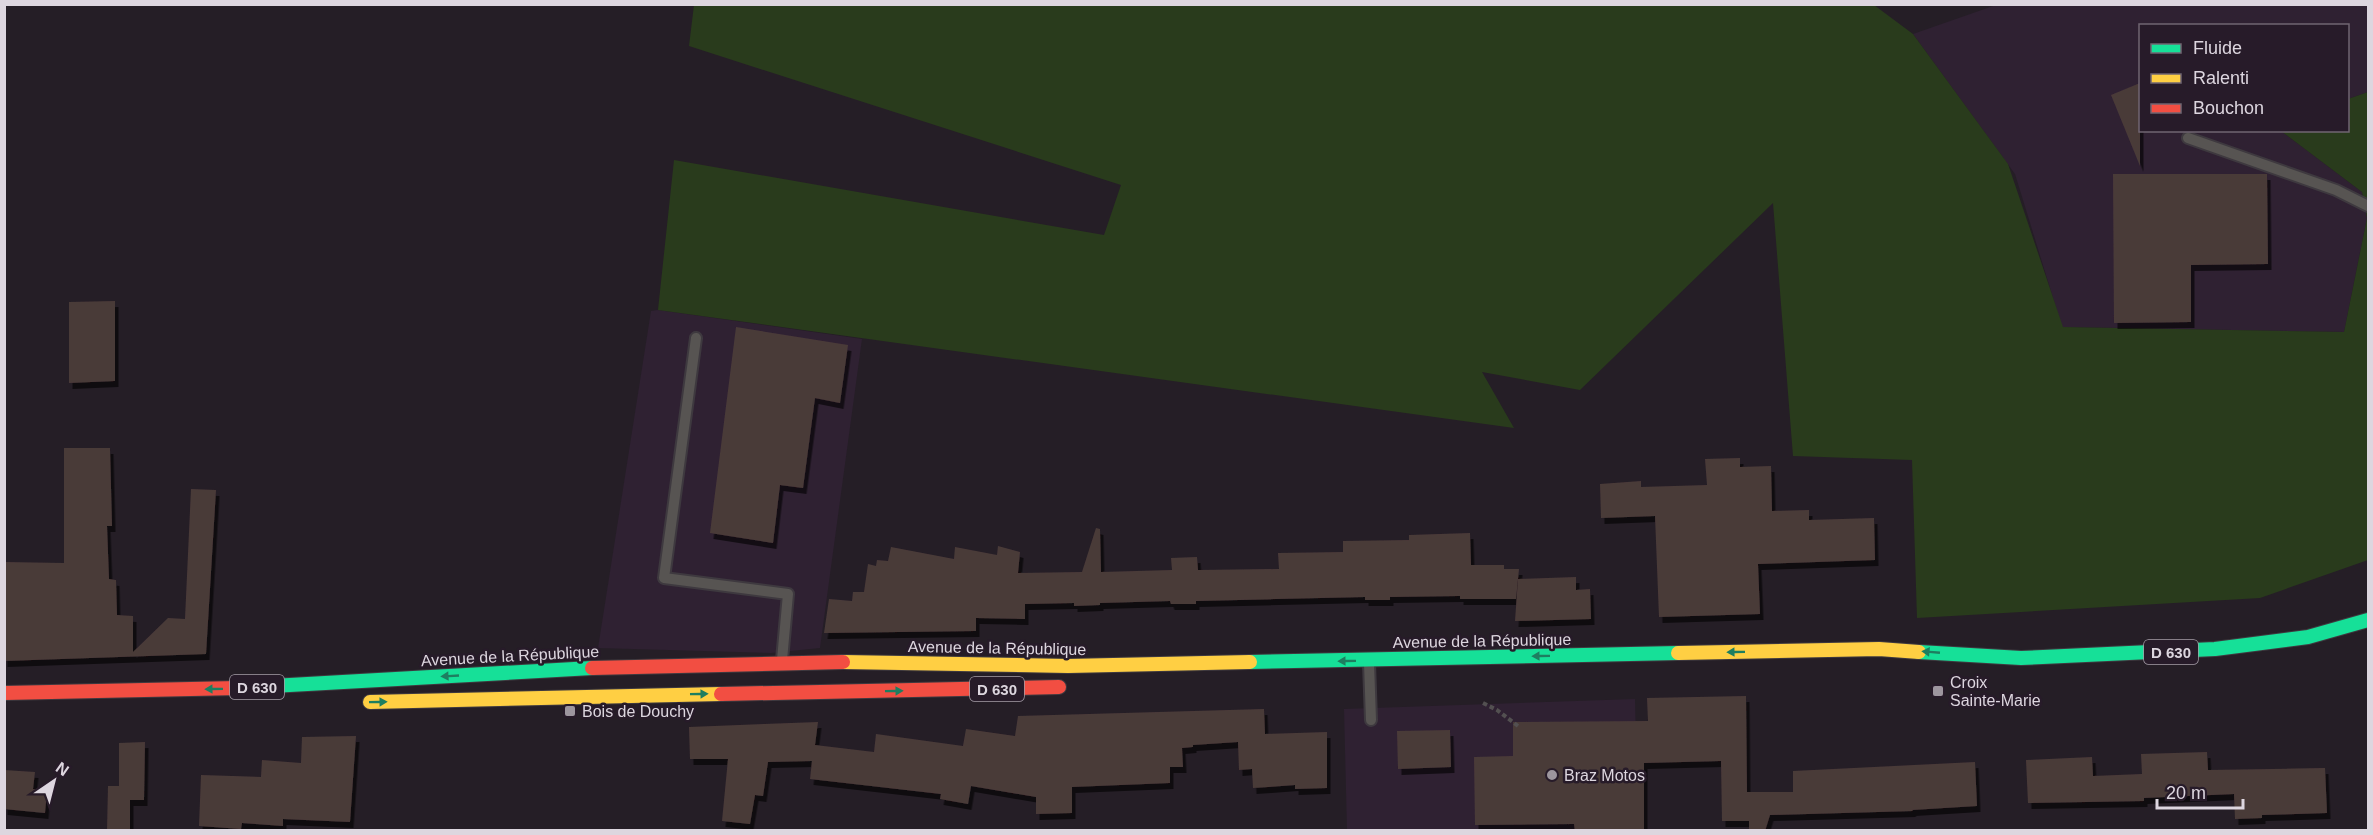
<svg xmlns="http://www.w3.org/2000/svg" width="2373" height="835" viewBox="0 0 2373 835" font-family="Helvetica,sans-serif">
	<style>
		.built { fill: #2f2132 }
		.green { fill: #293b1c }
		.building { fill: #4a3a39; filter: url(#shadow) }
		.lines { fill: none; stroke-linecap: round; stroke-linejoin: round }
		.lane-casing { stroke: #3e393f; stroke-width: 14 }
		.fast-casing { stroke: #3e393f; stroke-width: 16 }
		.slow-casing { stroke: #3e393f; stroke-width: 16 }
		.jam-casing { stroke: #3e393f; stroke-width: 16 }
		.path { stroke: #535051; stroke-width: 4; stroke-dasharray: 4.5 3; stroke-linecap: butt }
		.lane { stroke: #575452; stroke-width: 10 }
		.fast { stroke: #16e098; stroke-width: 14 }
		.slow { stroke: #ffcf43; stroke-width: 14 }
		.jam { stroke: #f24e42; stroke-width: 14 }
		.oneway { fill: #1e7e60 }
		.poi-dot { fill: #9d969e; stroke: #271b29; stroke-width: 2 }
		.labels { text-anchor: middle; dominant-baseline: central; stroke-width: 5; stroke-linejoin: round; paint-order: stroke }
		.shield { fill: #271b29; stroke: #a69ea8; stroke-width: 1.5 }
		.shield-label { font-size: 15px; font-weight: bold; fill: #ddd6df }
		.street-label { font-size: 16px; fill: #ddd6df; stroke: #271b29 }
		.poi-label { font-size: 16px; fill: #ddd6df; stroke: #271b29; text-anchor: start }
	</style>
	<defs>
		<filter id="shadow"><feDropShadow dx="3.5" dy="6" stdDeviation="0" flood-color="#0009"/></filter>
	</defs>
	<rect width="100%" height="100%" fill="#251e26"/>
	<g class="built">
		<path d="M1996,5h372v87l-20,7v-73h-208v104l141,1 81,61 5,26 -23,114 -282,-5 -47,-153 -102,-140z"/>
		<path d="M658,310l204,29 -42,309 -49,5 -173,-5 53,-337z"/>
		<path d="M1635,699l3,131h-291l-3,-121z"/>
	</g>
	<path class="green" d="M694,5h1180l39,29 95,130 55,163 281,5 23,-114 -5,-26 -81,-61 67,-1v-31l20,-7v468l-108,38 -343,20 -5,-158 -119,-4 -20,-253 -193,187 -98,-18 32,56 -856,-118 16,-150 430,75 17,-50 -432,-139z"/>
	<g class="building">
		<path d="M2140,83v83l-29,-71z"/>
		<path d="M2113,174h154l1,90 -77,1v57l-77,1z"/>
		<path d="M115,301v80l-46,2v-81z"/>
		<path d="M736,327l112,18 -8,58 -25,-5 -12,90 -23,-3 -7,58 -63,-10z"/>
		<path d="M64,448h46l2,78h-5l2,53 7,1 1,35 16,1v36l35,-34 17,1 6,-130 25,1 -10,164 -202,7v-99l60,1z"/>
		<path d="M1740,458v9l31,-1 1,45 37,-1v10l65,-2 1,42 -117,4 2,50 -101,3 -4,-101 -54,2 -1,-34 41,-3v6l66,-2 -2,-26z"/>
		<path d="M1096,528l4,1 1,43 71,-2 -1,-12 26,-1 1,13 81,-1 -1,-16 65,-1v-11l66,-1v-5l61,-2 1,32h33v4h15l-3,30h-56v-3l-70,1v3h-25v-3l-169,4v3h-25l-1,-3 -70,2v2l-26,1v-3l-49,1v15l-49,-1v13l-152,2 5,-34 23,2 1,-9h11l4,-28 8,2 1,-6 11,1 3,-14 63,12 1,-12 42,8 1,-9 22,6 -2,21 64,-1z"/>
		<path d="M1576,577v13l14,-1 1,30 -76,2 3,-42z"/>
		<path d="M1746,696l1,96h46v-21l182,-9 2,44 -65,4 1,1 -143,4 -5,16h-16v-10h-27l-1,-60 -77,2v68h-69l-1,-7 -99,1 -1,-68 39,-1v-34l135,-1 -1,-23z"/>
		<path d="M1264,709l1,25 62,-2v56l-32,1v-4l-42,3 -1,-19 -13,1 -1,-28 -45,3v2l-11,1 1,19h-13v16l-98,4v26l-36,1v-17l-65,-11 -3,18 -28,-5 1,-5 -131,-15 2,-18 -44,1 -5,34 -8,-1 -5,29 -28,-3 6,-62h-38l-1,-32 129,-5 -3,23 59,7 2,-18 87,12 3,-17 49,7 3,-20z"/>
		<path d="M1450,730l1,37 -53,2 -1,-38z"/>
		<path d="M356,736l-6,86 -67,-3v7l-41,-3 -1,6 -42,-3 2,-51 60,2 1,-17 39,3 1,-26z"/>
		<path d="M145,742l-1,58h-14v30l-23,1 1,-45h11v-43z"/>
		<path d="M2207,752l1,18 117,-2 2,45 -65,2v3l-27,1 -1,-25 -90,4v3l-116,2 -2,-43 66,-3 1,19 49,-2 -1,-20z"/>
		<path d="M4,770l31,2 -2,17 14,2 -2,22 -41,-4z"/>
	</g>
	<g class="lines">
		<g class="lane-casing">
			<g id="lane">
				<path d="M2188,138l148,52 32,16"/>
				<path d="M696,338l-32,240 124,16 -6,66"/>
				<path d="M1369,663l2,57"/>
			</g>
		</g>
		<g class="fast-casing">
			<g id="fast">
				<path d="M1919,652l102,6 194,-9 93,-12 60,-17"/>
				<path d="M1250,662l428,-9"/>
				<path d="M238,688l354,-20"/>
			</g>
		</g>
		<g class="slow-casing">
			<g id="slow">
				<path d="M1678,653l201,-4 40,3"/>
				<path d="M843,662l225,4 182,-4"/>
				<path d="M370,702l351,-8"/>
			</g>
		</g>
		<g class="jam-casing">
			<g id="jam">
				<path d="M592,668l251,-6"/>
				<path d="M4,693l234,-5"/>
				<path d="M721,694l338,-7"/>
			</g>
		</g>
		<path class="path" d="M1483,703l14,7 21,16"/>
		<use href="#lane" class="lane"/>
		<use href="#fast" class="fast"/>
		<use href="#slow" class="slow"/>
		<use href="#jam" class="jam"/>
	</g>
	<defs><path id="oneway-solid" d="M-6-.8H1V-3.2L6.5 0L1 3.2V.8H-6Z" transform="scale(1.5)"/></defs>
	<g class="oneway">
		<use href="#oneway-solid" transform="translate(1736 652) rotate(179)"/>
		<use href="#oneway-solid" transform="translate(1931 652) rotate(-175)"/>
		<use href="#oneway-solid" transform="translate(1541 656) rotate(179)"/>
		<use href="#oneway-solid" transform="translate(1347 661) rotate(179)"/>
		<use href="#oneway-solid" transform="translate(450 676) rotate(177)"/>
		<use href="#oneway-solid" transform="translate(214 689) rotate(179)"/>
		<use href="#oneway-solid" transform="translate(894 691) rotate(-1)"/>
		<use href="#oneway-solid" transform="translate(699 694) rotate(-1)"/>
		<use href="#oneway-solid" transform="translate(378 702) rotate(-1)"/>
	</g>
	<g class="poi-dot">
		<rect x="1932" y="685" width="12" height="12" rx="3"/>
		<rect x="564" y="705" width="12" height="12" rx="3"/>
		<circle cx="1552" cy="775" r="6"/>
	</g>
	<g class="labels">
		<g class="shield">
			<rect x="2144" y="640" width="54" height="24" rx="4.5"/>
			<rect x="230" y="675" width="54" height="24" rx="4.5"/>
			<rect x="970" y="677" width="54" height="24" rx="4.5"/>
		</g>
		<g class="shield-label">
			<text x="2171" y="652">D 630</text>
			<text x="257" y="687">D 630</text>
			<text x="997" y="689">D 630</text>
		</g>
		<g class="street-label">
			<text transform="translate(1482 641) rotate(-1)">Avenue de la République</text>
			<text transform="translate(997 648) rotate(1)">Avenue de la République</text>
			<text transform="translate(510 656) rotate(-3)">Avenue de la République</text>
		</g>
		<g class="poi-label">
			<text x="1950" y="682">Croix<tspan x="1950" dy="18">Sainte-Marie</tspan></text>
			<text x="582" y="711">Bois de Douchy</text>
			<text x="1564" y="775">Braz Motos</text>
		</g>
	</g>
	<rect width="2373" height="835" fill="none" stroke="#ddd6df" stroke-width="12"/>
	<rect x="2139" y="24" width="210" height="108" fill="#271b29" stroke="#706672" stroke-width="1.5"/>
	<rect x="2151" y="44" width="30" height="9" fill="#16e098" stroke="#706672" stroke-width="1.5"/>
	<text x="2193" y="54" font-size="18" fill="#ddd6df">Fluide</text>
	<rect x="2151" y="74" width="30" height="9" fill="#ffcf43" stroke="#706672" stroke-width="1.5"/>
	<text x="2193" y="84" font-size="18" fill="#ddd6df">Ralenti</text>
	<rect x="2151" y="104" width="30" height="9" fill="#f24e42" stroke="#706672" stroke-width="1.5"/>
	<text x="2193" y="114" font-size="18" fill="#ddd6df">Bouchon</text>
	<g transform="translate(54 781) rotate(35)" stroke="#271b29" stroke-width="4.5" paint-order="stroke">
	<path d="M0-4.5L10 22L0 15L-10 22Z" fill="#ddd6df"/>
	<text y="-9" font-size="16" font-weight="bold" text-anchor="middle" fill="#ddd6df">N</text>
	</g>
	<path d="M2157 799v9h86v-9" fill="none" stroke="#ddd6df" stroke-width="3"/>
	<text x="2166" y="799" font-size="18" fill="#ddd6df" stroke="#271b29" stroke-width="4.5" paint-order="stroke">20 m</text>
</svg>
